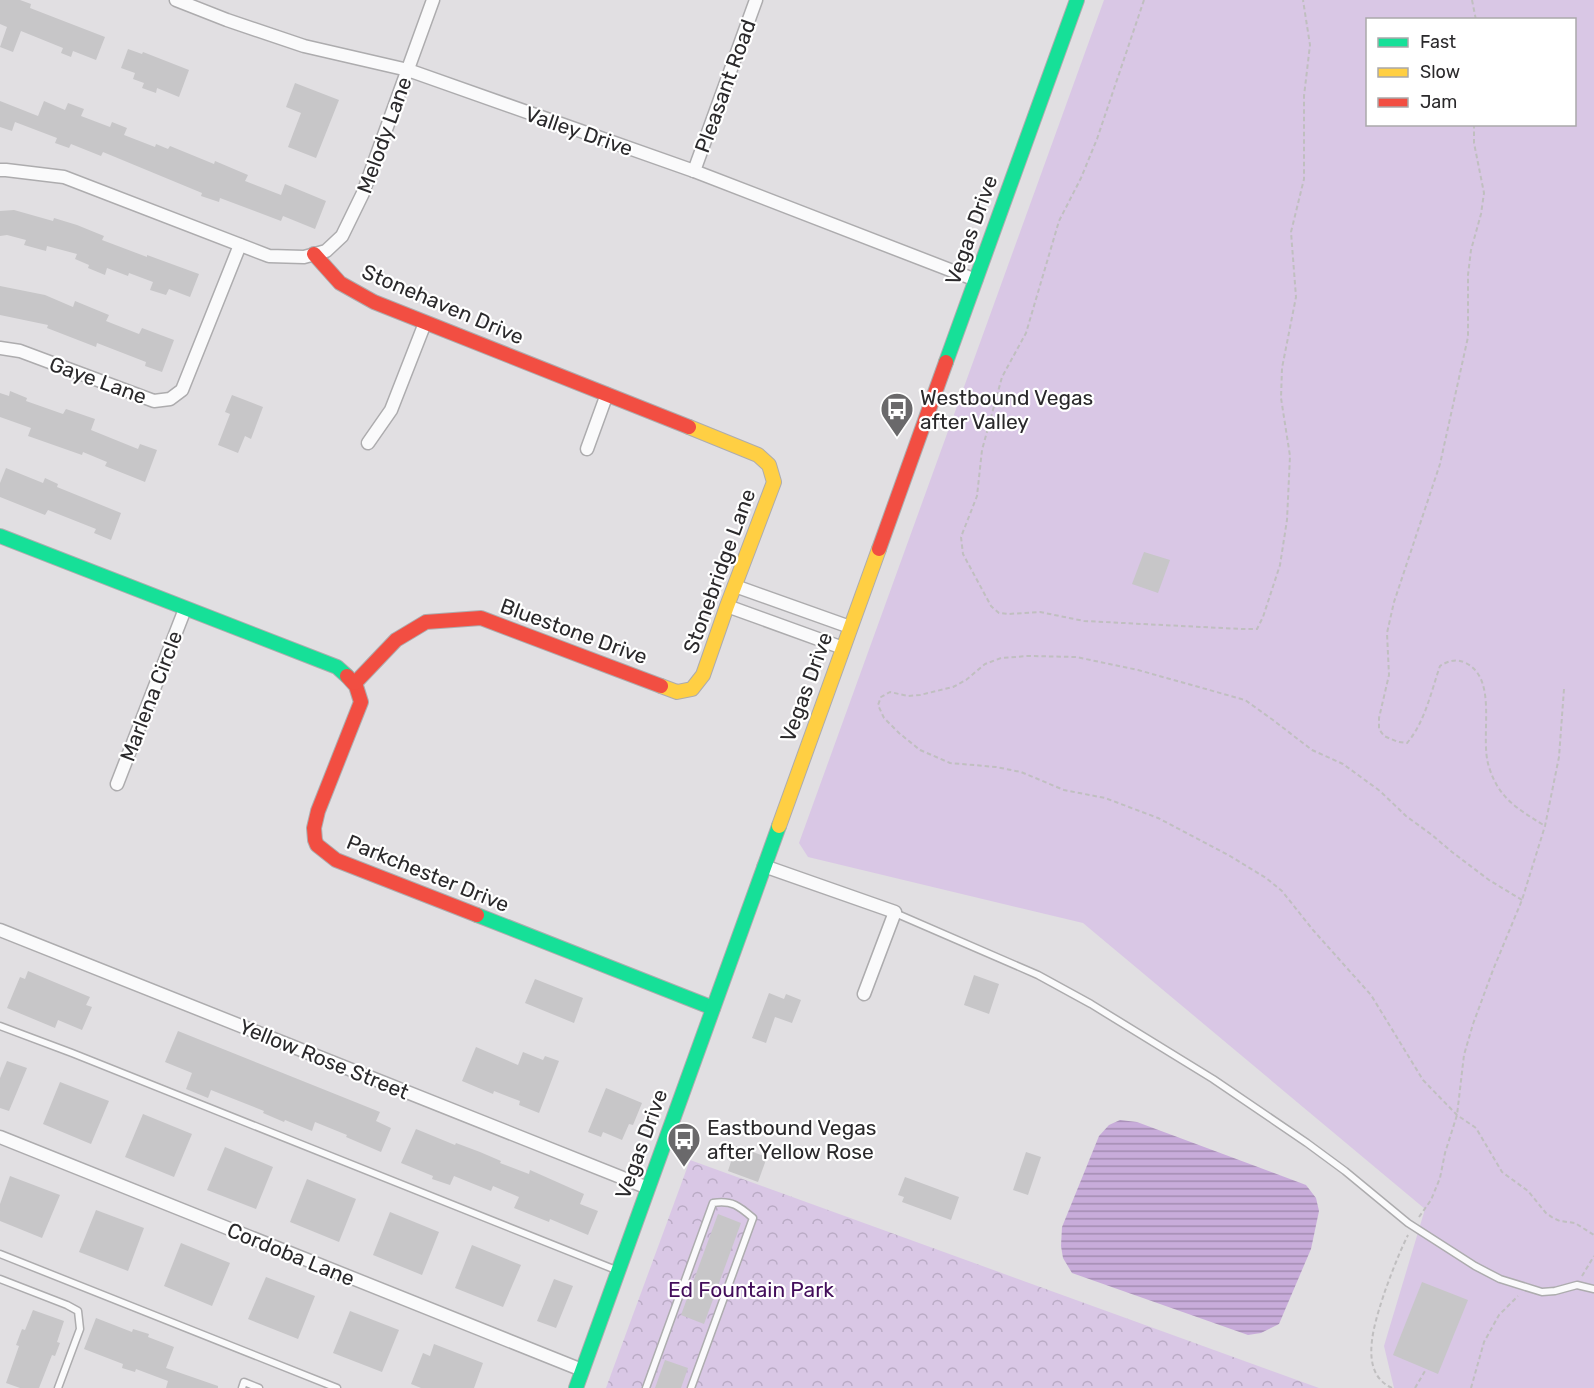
<svg xmlns="http://www.w3.org/2000/svg" width="1594" height="1388" viewBox="0 0 1594 1388" font-family="Rubik,sans-serif">
	<style>
		.green { fill: #d9c7e5; fill-rule: evenodd }
		.park { fill: url(#park-crowns) }
		.water { fill: url(#water-rules) }
		.building { fill: #c7c6c8 }
		.lines { fill: none; stroke-linecap: round; stroke-linejoin: round }
		.lane-casing { stroke: #adacae; stroke-width: 9 }
		.street-casing { stroke: #adacae; stroke-width: 15 }
		.fast-casing { stroke: #adacae; stroke-width: 16 }
		.slow-casing { stroke: #adacae; stroke-width: 16 }
		.jam-casing { stroke: #adacae; stroke-width: 16 }
		.path { stroke: #c0bfc0; stroke-width: 2; stroke-dasharray: 4.5 3; stroke-linecap: butt }
		.lane { stroke: #fafafb; stroke-width: 6 }
		.street { stroke: #fafafb; stroke-width: 12 }
		.fast { stroke: #16e098; stroke-width: 14 }
		.slow { stroke: #ffcf43; stroke-width: 14 }
		.jam { stroke: #f24e42; stroke-width: 14 }
		.labels { text-anchor: middle; dominant-baseline: central; stroke-width: 4.5; stroke-linejoin: round; paint-order: stroke }
		.street-label { font-size: 21px; fill: #2a292b; stroke: #fff }
		.poi-label { font-size: 21px; fill: #2a292b; stroke: #fff; text-anchor: start }
		.park-label { font-size: 21px; fill: #420d5a; stroke: #fff }
	</style>
	<defs>
		<pattern id="park-crowns" width="20" height="18" patternUnits="userSpaceOnUse" patternTransform="scale(1.5)"><rect width="20" height="18" fill="#d9c7e5"/><path d="M2 6a3 3 0 1 1 6 0M12 15a3 3 0 1 1 6 0" fill="none" stroke="#baabc5"/></pattern>
		<pattern id="water-rules" width="6" height="5" patternUnits="userSpaceOnUse" patternTransform="scale(1.5)"><rect width="6" height="5" fill="#c8acda"/><path d="M0 2.5h6" fill="none" stroke="#a38cb1"/></pattern>
	</defs>
	<rect width="100%" height="100%" fill="#e1dfe2"/>
	<path class="green" d="M1104,0h490v1388h-200l-10,-42 41,-137 -342,-286 -275,-66 -9,-14zM1368,20h206v104h-206z"/>
	<path class="park" d="M690,1160l629,228h-713z"/>
	<path class="water" d="M1120,1120l17,2 169,63 10,13 3,13 -8,38 -32,75 -18,9 -13,2 -176,-62 -9,-15 -2,-12 1,-19 37,-91 10,-11z"/>
	<g class="building">
		<path d="M0,0h20l11,4 -1,4 75,29 -9,23 -23,-9 -2,6 -10,-4 2,-5 -42,-17 -8,21 -13,-5 7,-20 -7,-3z"/>
		<path d="M128,49l14,5 1,-2 46,18 -10,27 -22,-9 -1,5 -14,-5 2,-5 -11,-4 2,-6 -14,-5z"/>
		<path d="M295,83l44,17 -23,58 -28,-11 13,-34 -15,-6z"/>
		<path d="M0,101l38,15 6,-15 21,9 3,-7 16,6 -3,7 29,11 2,-5 15,6 -3,7 31,12 1,-3 12,5 2,-3 44,18 1,-3 33,14 -3,6 36,14 4,-11 41,17 -11,28 -32,-13 -2,5 -61,-23 -1,4 -18,-6 1,-3 -99,-41 -2,4 -30,-12 -2,4 -14,-5 2,-5 -42,-16 -3,9 -12,-4z"/>
		<path d="M14,210l39,11 1,-3 23,7 27,11 -2,4 45,17v-2l52,19 -9,23 -21,-8 -3,6 -16,-5 3,-8 -24,-9 -1,3 -21,-8 -2,7 -17,-7 1,-3 -14,-6 2,-5 -30,-8 -1,5 -22,-6 2,-5 -19,-5 -7,1v-25z"/>
		<path d="M0,286l45,9 28,12 2,-6 34,14 -3,6 33,13 3,-6 32,12 -12,32 -17,-6 1,-4 -49,-19 -1,4 -49,-19 1,-3 -48,-10z"/>
		<path d="M10,391l17,7 -1,3 37,13 3,-5 29,10 -4,11 47,19 2,-5 17,6 -12,32 -40,-16 2,-4 -24,-10 -1,3 -54,-19 3,-8 -31,-11v-24l9,3z"/>
		<path d="M232,395l31,12 -12,32 -6,-3 -7,17 -20,-8 12,-31 -5,-2z"/>
		<path d="M6,468l37,15 2,-5 13,6 -1,3 64,26 -10,27 -17,-7 2,-4 -48,-19 -3,5 -45,-18v-14z"/>
		<path d="M1144,552l26,8 -12,33 -26,-9z"/>
		<path d="M28,971l62,26 -4,8 6,2 -10,23 -24,-10 -3,8 -48,-20 13,-31 5,2z"/>
		<path d="M974,975l25,9 -10,30 -25,-9z"/>
		<path d="M535,979l48,19 -9,25 -49,-20z"/>
		<path d="M769,993l15,6 2,-5 15,6 -9,23 -17,-6 -9,26 -14,-5z"/>
		<path d="M178,1031l202,81 -4,9 15,7 -10,24 -35,-15 1,-2 -32,-13 -3,9 -27,-11 -1,2 -21,-9 1,-2 -53,-21 -3,8 -22,-9 6,-16 -27,-11z"/>
		<path d="M476,1047l42,18 5,-13 20,8 2,-4 14,5 -20,52 -20,-8 1,-4 -26,-10 -1,3 -31,-13z"/>
		<path d="M7,1061l20,7 -18,43 -9,-3v-30z"/>
		<path d="M60,1082l49,19 -18,43 -48,-20z"/>
		<path d="M606,1088l36,15 -9,22 -4,-1 -7,16 -19,-8 -2,5 -13,-5z"/>
		<path d="M143,1114l49,20 -18,43 -49,-20z"/>
		<path d="M416,1129l39,16 1,-2 24,9 21,9 -1,2 29,11 1,-4 54,24 -4,10 18,7 -10,24 -38,-16 -1,3 -35,-14 5,-11 -26,-11 -2,5 -37,-15 -4,9 -18,-6 1,-3 -32,-13z"/>
		<path d="M736,1146l31,11 -9,25 -30,-11z"/>
		<path d="M225,1147l48,20 -17,42 -49,-19z"/>
		<path d="M1026,1152l15,5 -13,38 -15,-5z"/>
		<path d="M10,1176l50,19 -18,43 -42,-17v-17z"/>
		<path d="M905,1177l54,20 -8,23 -49,-18 2,-5 -6,-2z"/>
		<path d="M307,1179l49,20 -17,43 -49,-20z"/>
		<path d="M96,1210l48,18 -16,43 -49,-19z"/>
		<path d="M390,1212l49,20 -17,43 -49,-20z"/>
		<path d="M718,1214l23,9 -37,101 -23,-9z"/>
		<path d="M181,1243l49,20 -18,43 -48,-20z"/>
		<path d="M472,1245l49,20 -18,42 -48,-19z"/>
		<path d="M266,1277l49,19 -17,43 -50,-20z"/>
		<path d="M554,1279l19,7 -17,42 -19,-7z"/>
		<path d="M1422,1282l46,18 -30,74 -45,-19z"/>
		<path d="M33,1310l31,11 -7,21 3,1 -5,13 -3,-1 -13,33h-19l-14,-5 13,-37 -3,-1 6,-16 3,1z"/>
		<path d="M350,1311l49,19 -17,42 -49,-19z"/>
		<path d="M96,1318l36,14 1,-3 16,5 -1,3 26,10 -8,21 52,18v2h-52l2,-7 -32,-12 -1,3 -13,-4 1,-4 -39,-15z"/>
		<path d="M434,1344l49,19 -9,25h-53l-10,-4 12,-31 7,3z"/>
		<path d="M665,1360l23,8 -7,20h-26z"/>
	</g>
	<g class="lines">
		<g class="lane-casing">
			<g id="lane">
				<path d="M895,913l143,62 53,29 122,75 94,64 38,28 63,52 67,43 25,13 42,13 13,-1 22,-6 17,4"/>
				<path d="M0,1026l72,27 544,217"/>
				<path d="M0,1254l337,134"/>
				<path d="M0,1279l67,26 11,6 2,18 -22,59"/>
				<path d="M242,1388l2,-6 15,6"/>
				<path d="M646,1388l67,-185c19,-3 26,3 40,15l-62,170"/>
			</g>
		</g>
		<g class="street-casing">
			<g id="street">
				<path d="M176,0l51,20 77,26 104,24 286,101 282,109"/>
				<path d="M0,170h6l58,7 205,79 35,1 22,-6 16,-15 21,-43 70,-193"/>
				<path d="M694,171l62,-171"/>
				<path d="M0,348l20,3 134,50 16,-2 12,-9 58,-145"/>
				<path d="M368,443l23,-33 34,-87"/>
				<path d="M587,449l20,-55"/>
				<path d="M735,586l115,41"/>
				<path d="M727,606l116,42"/>
				<path d="M117,784l68,-175"/>
				<path d="M764,866l131,46 -31,82"/>
				<path d="M0,930l648,258"/>
				<path d="M0,1137l582,233"/>
			</g>
		</g>
		<g class="fast-casing">
			<g id="fast">
				<path d="M946,362l131,-362"/>
				<path d="M0,536l337,131 10,9"/>
				<path d="M477,915l236,93"/>
				<path d="M576,1388l203,-562"/>
			</g>
		</g>
		<g class="slow-casing">
			<g id="slow">
				<path d="M661,686l16,6 15,-3 11,-14 24,-69 47,-124 -5,-17 -11,-10 -69,-28"/>
				<path d="M779,826l100,-277"/>
			</g>
		</g>
		<g class="jam-casing">
			<g id="jam">
				<path d="M314,254l26,29 34,19 315,125"/>
				<path d="M879,549l67,-187"/>
				<path d="M347,676l9,10 5,16 -43,109 -4,17 1,12 2,5 19,15 141,55"/>
				<path d="M355,683l41,-43 30,-18 55,-4 180,68"/>
			</g>
		</g>
		<g class="path">
			<path d="M1144,0l-47,139 -16,39 -22,43 -33,112 -24,44 -20,73 -5,46 -16,41 2,17 28,52 8,7 9,1 32,-2 44,9 157,8h16l6,-12 17,-52 7,-45 3,-64 -9,-58 1,-30 14,-71 -5,-65 13,-53v-83l6,-51 -7,-45"/>
			<path d="M1472,0l4,20"/>
			<path d="M1474,124v19l10,50 -3,21 -10,36 -3,25v62l-28,127 -46,138 -7,31 2,42 -10,43v11l5,7 14,6 9,1c18,-21 24,-51 33,-77 8,-5 16,-8 26,-3 33,17 13,74 23,104 10,32 29,42 56,59"/>
			<path d="M1522,900l-33,-20 -37,-28 -20,-17 -26,-19 -26,-25 -37,-27 -31,-14 -39,-30 -28,-20 -107,-30 -62,-13 -48,-1 -27,2 -16,6 -19,16 -13,7 -33,8 -12,1 -18,-4 -9,5 -3,8 6,13 15,15 21,17 30,13 46,4 25,5 43,18 41,8 53,20 72,38 36,22 16,13 31,39 58,65 52,85 34,35 19,13 26,44 26,19 18,22 7,5 7,3 15,2 19,12"/>
			<path d="M1419,1217l12,-17 9,-22 5,-25 12,-38 7,-60 9,-31 20,-54 29,-70 23,-74 14,-69 5,-68"/>
			<path d="M1582,1276l12,-20"/>
			<path d="M1392,1388c-36,-16 -16,-69 -7,-97 7,-19 14,-38 23,-56"/>
			<path d="M1415,1388l10,-17"/>
			<path d="M1471,1388l13,-46 15,-27 19,-19"/>
		</g>
		<use href="#lane" class="lane"/>
		<use href="#street" class="street"/>
		<use href="#fast" class="fast"/>
		<use href="#slow" class="slow"/>
		<use href="#jam" class="jam"/>
	</g>
	<defs>
		<g id="bus-pin" transform="scale(1.725)"><path d="M0 17L-7.5 6A9.5 9.5 0 1 1 7.5 6Z" fill="#6a696b" stroke="#fff"/><path d="M-5-6H5V4H4V6H2V4H-2V6H-4V4H-5ZM-3.5-4V0h7V-4ZM-3.5 1.2v1.5H-2V1.2ZM2 1.2v1.5H3.5V1.2Z" fill="#fff"/></g>
	</defs>
	<g fill-rule="evenodd">
		<use href="#bus-pin" x="897" y="409"/>
		<use href="#bus-pin" x="684" y="1139"/>
	</g>
	<g class="labels">
		<g class="street-label">
			<text transform="translate(725 86) rotate(-70)">Pleasant Road</text>
			<text transform="translate(579 131) rotate(19)">Valley Drive</text>
			<text transform="translate(384 135) rotate(-70)">Melody Lane</text>
			<text transform="translate(971 230) rotate(-70)">Vegas Drive</text>
			<text transform="translate(443 304) rotate(23)">Stonehaven Drive</text>
			<text transform="translate(98 380) rotate(20)">Gaye Lane</text>
			<text transform="translate(719 571) rotate(-70)">Stonebridge Lane</text>
			<text transform="translate(574 631) rotate(20)">Bluestone Drive</text>
			<text transform="translate(806 687) rotate(-70)">Vegas Drive</text>
			<text transform="translate(151 696) rotate(-69)">Marlena Circle</text>
			<text transform="translate(428 873) rotate(22)">Parkchester Drive</text>
			<text transform="translate(324 1059) rotate(22)">Yellow Rose Street</text>
			<text transform="translate(641 1144) rotate(-70)">Vegas Drive</text>
			<text transform="translate(291 1254) rotate(22)">Cordoba Lane</text>
		</g>
		<g class="poi-label">
			<text x="920" y="397">Westbound Vegas<tspan x="920" dy="24">after Valley</tspan></text>
			<text x="707" y="1127">Eastbound Vegas<tspan x="707" dy="24">after Yellow Rose</tspan></text>
		</g>
		<g class="park-label">
			<text x="751" y="1289">Ed Fountain Park</text>
		</g>
	</g>
	<rect x="1366" y="18" width="210" height="108" fill="#ffffff" stroke="#aaa9aa" stroke-width="1.5"/>
	<rect x="1378" y="38" width="30" height="9" fill="#16e098" stroke="#aaa9aa" stroke-width="1.5"/>
	<text x="1420" y="48" font-size="18" fill="#2a292b">Fast</text>
	<rect x="1378" y="68" width="30" height="9" fill="#ffcf43" stroke="#aaa9aa" stroke-width="1.5"/>
	<text x="1420" y="78" font-size="18" fill="#2a292b">Slow</text>
	<rect x="1378" y="98" width="30" height="9" fill="#f24e42" stroke="#aaa9aa" stroke-width="1.5"/>
	<text x="1420" y="108" font-size="18" fill="#2a292b">Jam</text>
</svg>
